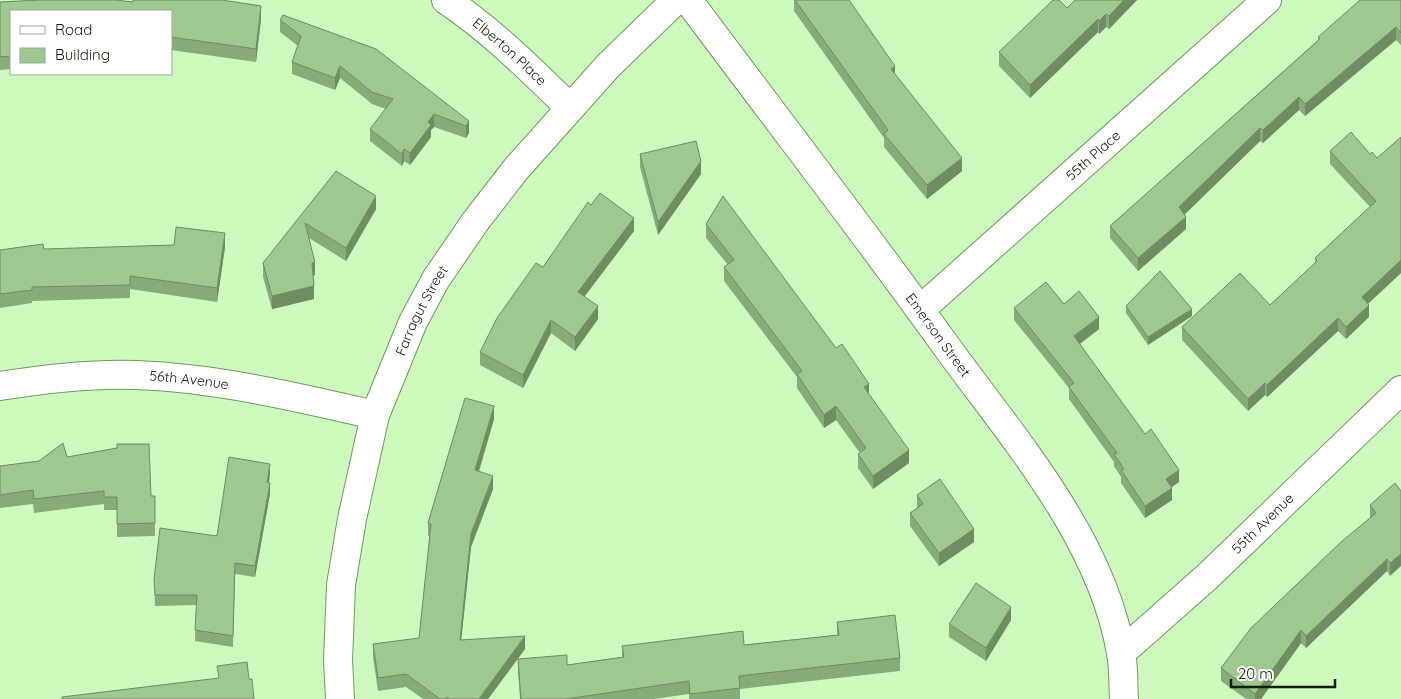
<svg xmlns="http://www.w3.org/2000/svg" width="1401" height="699" viewBox="0 0 1401 699" font-family="Quicksand,sans-serif">
	<style>
		.lines { fill: none; stroke-linecap: round; stroke-linejoin: round }
		.minor-casing { stroke: #709960; stroke-width: 30 }
		.tertiary-casing { stroke: #709960; stroke-width: 30 }
		.minor { stroke: #fff; stroke-width: 28 }
		.tertiary { stroke: #fff; stroke-width: 28 }
		.wall { fill: #88ac79 }
		.shaded-wall { fill: #6f8c63 }
		.building { fill: #9ec88d; stroke: #6f8c63 }
		.labels { text-anchor: middle; dominant-baseline: central; stroke-width: 4; stroke-linejoin: round; paint-order: stroke }
		.street-label { font-size: 14px; fill: #0f1f08; stroke: #fff }
	</style>
	<rect width="100%" height="100%" fill="#cdfabc"/>
	<g class="lines">
		<g class="minor-casing">
			<g id="minor">
				<path id="s1" d="M446,0c46,31 84,69 124,108"/>
				<path id="s2" d="M920,310l347,-310"/>
				<path id="s3" d="M0,386c44,-7 91,-13 136,-11 81,3 161,22 239,40"/>
				<path id="s4" d="M1121,653l87,-77 193,-186"/>
				<path id="s5" d="M340,699l-2,-39 3,-75 11,-66 23,-104 38,-93 23,-43 39,-57 41,-53 92,-103 68,-66"/>
			</g>
		</g>
		<g class="tertiary-casing">
			<g id="tertiary">
				<path id="s6" d="M688,0c84,113 171,225 253,339 68,95 160,196 180,314 3,15 2,31 3,46"/>
			</g>
		</g>
		<use href="#minor" class="minor"/>
		<use href="#tertiary" class="tertiary"/>
	</g>
	<g class="wall">
		<path d="M39,0h77l17,2v-2h89l39,6v13l-5,43 -85,-12v-39h-160v58l-11,1v-68z"/>
		<path d="M794,0h42l59,74 67,97 -35,28 -43,-52v-9l-90,-127z"/>
		<path d="M1075,0h62l-28,29 -3,-2 -7,7 -1,-2 -68,66 -31,-32v-14l68,-44z"/>
		<path d="M1401,0v45l-5,-5 -91,76 -6,-6 -36,33 -3,-2 -75,73 1,15 -48,42 -28,-33v-12l208,-186v-3z"/>
		<path d="M280,20l189,101v12l-3,5 -32,-11 -3,3v7l-21,28 -6,-4 -2,5 -32,-25v-12l16,-20 -14,-5 -32,-26 -5,12 -43,-16v-12l6,-16 -18,-14z"/>
		<path d="M1330,151l40,3 31,119 -33,31 1,13 -23,22 -8,-8 -71,66 -2,-2 -17,16 -66,-71v-13l88,-22 45,-41v-6l55,-51 -40,-43z"/>
		<path d="M640,154l61,20 -43,61 -18,-68z"/>
		<path d="M336,171l40,38 -30,52 -37,-23 6,37 -2,1 1,23 -42,10 -9,-32v-14z"/>
		<path d="M591,205l43,26 -50,66 14,22 -23,32 -24,-18 -28,55 -43,-23v-13z"/>
		<path d="M706,224l163,170 40,69 -36,26 -15,-21v-14l2,-1 -24,-33 -12,8 -27,-40v-11l-73,-96v-14l4,-2 -22,-27z"/>
		<path d="M225,247l-8,55 -87,-13v9l-98,3v2l-32,5v-58l44,-1z"/>
		<path d="M1064,304l35,25 -19,15 99,138 -8,5 1,13 -27,18 -24,-35v-6l-7,-11v-4l-45,-63v-11l-55,-68v-12z"/>
		<path d="M1126,306l66,10 -44,29 -22,-32z"/>
		<path d="M494,419l-15,53 14,17 -22,58 -10,93 64,9 -37,50h-65l-17,-12 -28,4 -5,-34v-13l46,-6 11,-102h-2v-13z"/>
		<path d="M117,448l34,48h4v40l-38,1v-27h-13v-6l-70,9 -1,-9 -33,4v-42l67,-9z"/>
		<path d="M270,474l-1,9 1,11 -15,83 -20,-3 -2,73 -38,-6 1,-36 -41,1 -1,-27 63,-43z"/>
		<path d="M1395,483l-5,93 -3,-5 -81,77 -5,-5 -40,56h-15l-25,-18v-13l149,-150v-13z"/>
		<path d="M917,495l57,47 -35,24 -29,-40v-13l7,-4z"/>
		<path d="M1011,620l-25,41 -37,-24v-13z"/>
		<path d="M837,622l63,36v13l-160,18v10h-51v-5l-35,5h-134l-2,-27v-13l49,6 55,-8v-11l122,-1 93,-10z"/>
	</g>
	<g class="shaded-wall">
		<path d="M1124,0h13l-28,29v-13z"/>
		<path d="M261,6v13l-5,43v-13z"/>
		<path d="M1106,14v13l-7,7v-13z"/>
		<path d="M1098,19v13l-68,66v-13z"/>
		<path d="M1396,27v13l-91,76v-12z"/>
		<path d="M340,66v12l-5,12v-12z"/>
		<path d="M895,66v14l-4,-11z"/>
		<path d="M1299,97v13l-36,33v-13z"/>
		<path d="M434,114v13l-3,3v7l-21,28v-12l18,-31z"/>
		<path d="M469,121v12l-3,5v-12z"/>
		<path d="M1260,128v13l-81,79v-13z"/>
		<path d="M404,149v12l-2,5v-12z"/>
		<path d="M962,158v13l-35,28v-14z"/>
		<path d="M701,161v13l-43,61v-13z"/>
		<path d="M376,196v13l-30,52v-13z"/>
		<path d="M1186,217v12l-48,42v-13z"/>
		<path d="M634,218v13l-56,74v-13z"/>
		<path d="M225,233v14l-8,55v-14z"/>
		<path d="M1401,260v13l-39,36v-12z"/>
		<path d="M315,262v13l-3,1v-13z"/>
		<path d="M314,286v13l-42,10v-13z"/>
		<path d="M1369,305v12l-23,22v-12z"/>
		<path d="M598,306v13l-23,32v-14z"/>
		<path d="M1192,309v7l-44,29v-8z"/>
		<path d="M1099,317v12l-25,19v-12z"/>
		<path d="M1338,318v13l-71,66v-12z"/>
		<path d="M551,320v13l-28,55v-13z"/>
		<path d="M1265,383v12l-17,16v-12z"/>
		<path d="M869,384v13l-5,-10z"/>
		<path d="M494,406v13l-19,64v-13z"/>
		<path d="M836,406v14l-12,8v-13z"/>
		<path d="M909,450v13l-36,26v-13z"/>
		<path d="M270,464v10l-3,19v-11z"/>
		<path d="M1179,470v12l-13,9v-12z"/>
		<path d="M493,476v13l-22,58 -11,105v-12l11,-106z"/>
		<path d="M270,483v11l-15,83v-11z"/>
		<path d="M1172,488v12l-27,18v-12z"/>
		<path d="M974,529v13l-35,24v-13z"/>
		<path d="M1401,554v12l-11,10v-13z"/>
		<path d="M1387,559v12l-81,77v-12z"/>
		<path d="M1011,607v13l-25,41v-13z"/>
		<path d="M1301,630v13l-40,56h-6v-5z"/>
		<path d="M525,636v13l-37,50h-9z"/>
	</g>
	<g class="building">
		<path d="M39,0h77l17,2v-2h89l39,6 -5,43 -85,-12v-26h-160v45l-11,1v-55z"/>
		<path d="M795,0h54l46,66 -4,3 71,89 -35,27 -43,-51 4,-4z"/>
		<path d="M1053,0h6l8,8 8,-8h49l-15,16 -3,-2 -7,7 -1,-2 -68,66 -31,-33z"/>
		<path d="M1360,0h41v33l-5,-6 -91,77 -6,-7 -36,33 -3,-2 -81,79 7,10 -48,41 -28,-32 210,-187 -2,-2z"/>
		<path d="M283,15l93,34 93,72 -3,5 -32,-12 -6,8 3,3 -21,28 -6,-4 -2,5 -32,-25 23,-30 -21,-7 -32,-26 -5,12 -43,-16 9,-26 -21,-16z"/>
		<path d="M1351,132l19,22 2,-2 5,6 24,-21v123l-39,37 7,8 -23,22 -8,-9 -71,67 -2,-2 -17,16 -66,-72 58,-54 30,32 47,-44 -2,-3 61,-57 -46,-50z"/>
		<path d="M696,141l5,20 -43,61 -18,-68z"/>
		<path d="M336,171l40,25 -30,52 -41,-25 10,39 -3,1 2,23 -42,10 -9,-33z"/>
		<path d="M600,193l34,25 -56,74 20,14 -23,31 -24,-17 -28,55 -43,-23 17,-34 39,-55 7,4 45,-65 3,3z"/>
		<path d="M723,196l113,152 6,-4 27,40 -5,3 45,63 -36,26 -15,-22 8,-6 -30,-42 -12,9 -27,-41 5,-3 -78,-104 10,-7 -28,-36z"/>
		<path d="M176,227l49,6 -8,55 -87,-12v9l-98,2v3l-32,4v-44l43,-6 1,5 130,-4z"/>
		<path d="M1160,271l32,38 -44,28 -22,-31z"/>
		<path d="M1046,282l18,22 15,-13 20,26 -25,19 71,98 6,-5 28,41 -13,9 6,9 -27,18 -24,-36 3,-1 -10,-15 3,-1 -48,-66 5,-4 -60,-75z"/>
		<path d="M465,398l29,8 -19,64 18,6 -22,58 -11,106 65,-4 -46,63h-29l-3,-2 -1,2h-6l-34,-25 -28,4 -5,-34 46,-6 12,-114 -3,-1z"/>
		<path d="M63,443l4,14 50,-9v-4h32l2,52h4v27l-38,1v-27h-13v-6l-70,8 -1,-9 -33,5v-29l39,-5z"/>
		<path d="M229,457l41,7 -3,18 3,1 -15,83 -20,-3 -2,73 -38,-6 2,-35h-42l-1,-16 6,-51 57,8z"/>
		<path d="M940,479l34,50 -35,24 -29,-40 13,-9 -6,-9z"/>
		<path d="M1395,483l6,8v63l-11,9 -3,-4 -81,77 -5,-6 -46,64 -34,-26 30,-40 90,-86 35,-29 -6,-8z"/>
		<path d="M976,583l35,24 -25,41 -37,-24z"/>
		<path d="M895,615l5,43 -161,18 1,12 -50,6 -1,-13 -124,18h-44l-3,-40 49,-4v10l57,-8 -2,-11 121,-15 1,14 95,-10 -2,-13z"/>
		<path d="M247,662l2,17h3l2,20h-192v-2l157,-19 -2,-12z"/>
	</g>
	<g class="labels">
		<g class="street-label">
			<text stroke="none"><textPath href="#s1" startOffset="82">Elberton Place</textPath></text>
			<text stroke="none"><textPath href="#s2" startOffset="232">55th Place</textPath></text>
			<text stroke="none"><textPath href="#s5" startOffset="402">Farragut Street</textPath></text>
			<text stroke="none"><textPath href="#s6" startOffset="418">Emerson Street</textPath></text>
			<text stroke="none"><textPath href="#s3" startOffset="190">56th Avenue</textPath></text>
			<text stroke="none"><textPath href="#s4" startOffset="192">55th Avenue</textPath></text>
		</g>
	</g>
	<rect x="10" y="10" width="162" height="65" fill="#ffffff" stroke="#9fa59c"/>
	<rect x="20" y="26" width="25" height="8" fill="#ffffff" stroke="#9fa59c"/>
	<text x="55" y="35" font-size="15" fill="#0f1f08">Road</text>
	<rect x="20" y="48" width="25" height="15" fill="#9ec88d" stroke="#9fa59c"/>
	<text x="55" y="60" font-size="15" fill="#0f1f08">Building</text>
	<path d="M1231 679v8h104v-8" fill="none" stroke="#0f1f08" stroke-width="2.5"/>
	<text x="1238" y="679" font-size="15" fill="#0f1f08" stroke="#ffffff" stroke-width="4" paint-order="stroke">20 m</text>
</svg>
